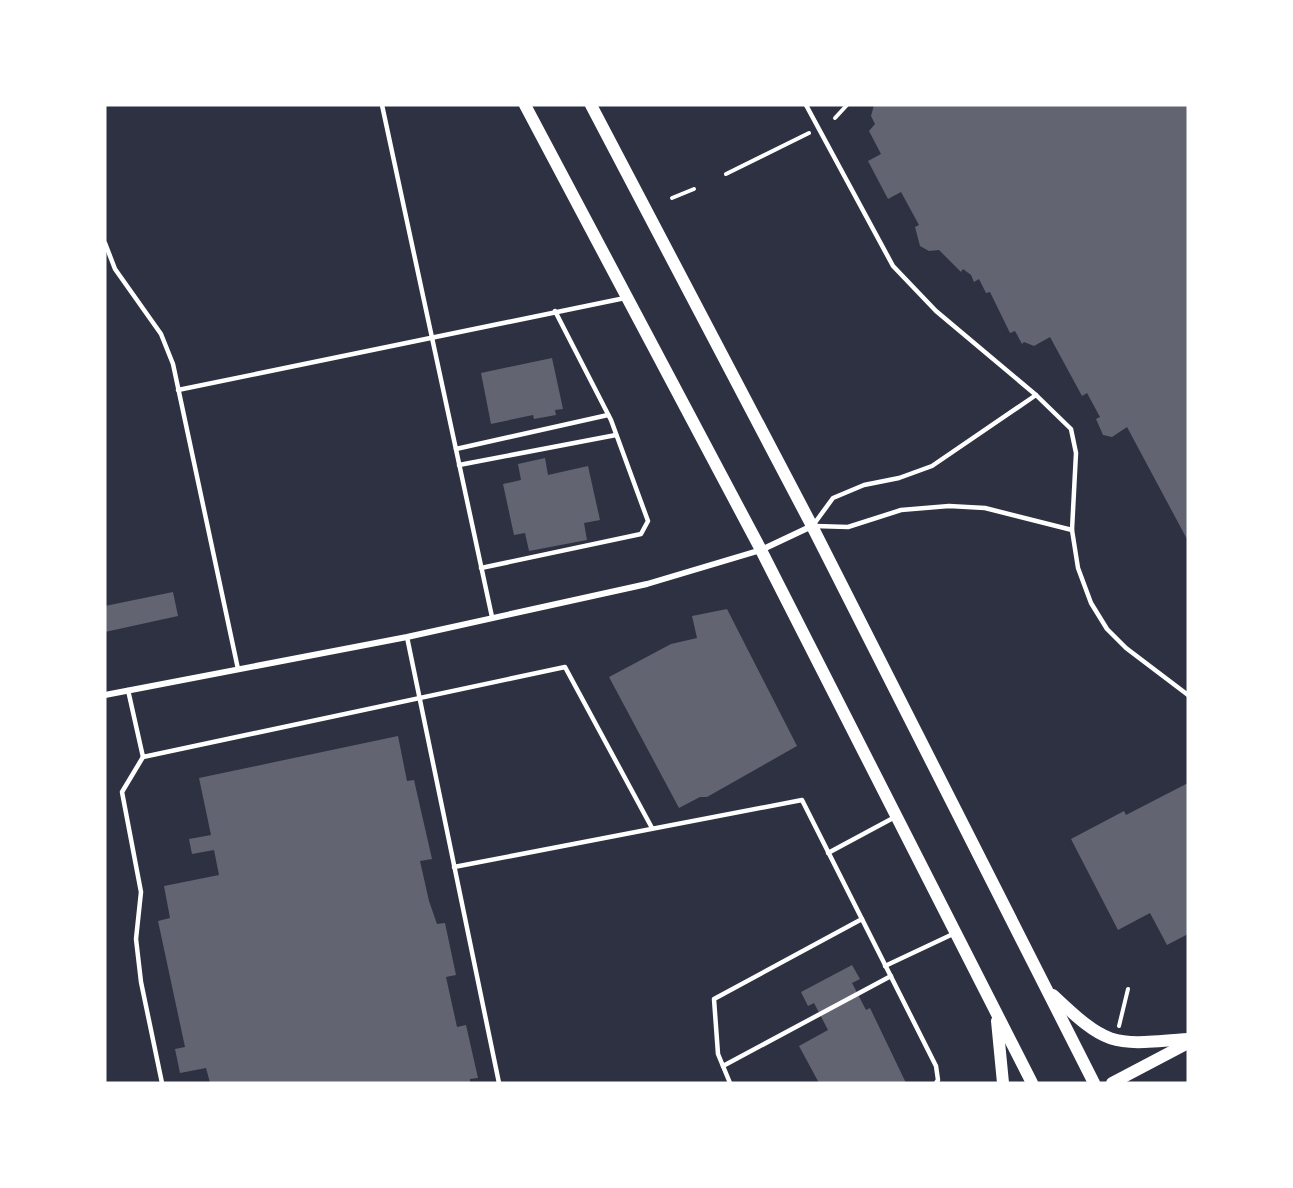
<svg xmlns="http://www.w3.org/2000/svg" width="1293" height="1188" viewBox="0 0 1293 1188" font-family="'Fira Sans Condensed',sans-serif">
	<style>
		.building { fill: #626471 }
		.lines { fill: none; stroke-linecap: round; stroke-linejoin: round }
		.path { stroke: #fff; stroke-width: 4 }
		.service { stroke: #fff; stroke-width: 4.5 }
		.minor { stroke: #fff; stroke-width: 6 }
		.secondary { stroke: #fff; stroke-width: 12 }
	</style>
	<rect width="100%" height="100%" fill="#2d3142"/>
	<g class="building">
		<path d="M874,105h314v436l-61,-114 -15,10 -9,-2 -7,-16 4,-2 -13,-24 -5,3 -32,-59 -16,9 -10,-4 -2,2 -7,-13 -5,2 -20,-41 -4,1 -7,-14 -5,3 -3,-7 -8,-6 -2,3 -22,-22 -10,1 -9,-5 -5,-19 4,-2 -18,-33 -13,7 -20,-38 13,-7 -12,-23 6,-7 -4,-8z"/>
		<path d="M552,358l11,51 -8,1 1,5 -22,4 -1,-4 -42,9 -10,-51z"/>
		<path d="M545,458l3,17 40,-9 12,54 -16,3 3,17 -58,11 -4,-18 -11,2 -11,-51 18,-4 -3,-16z"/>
		<path d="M173,592l5,24 -73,16v-26z"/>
		<path d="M727,609l70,137 -90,51h-7l-21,11 -70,-131 62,-33 26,-6 -5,-22z"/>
		<path d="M398,736l9,45 7,-1 18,79 -12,2 9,40 8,23 8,-1 11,52 -10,2 11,50 9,-2 12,53 -8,1v4h-260l-4,-15 -26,5 -5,-24 10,-2 -27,-126 12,-3 -6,-32 55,-11 -5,-25 -22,4 -3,-15 22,-4 -12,-57z"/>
		<path d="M1188,783v151l-21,11 -17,-32 -32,17 -47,-91 53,-28 2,4z"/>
		<path d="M852,965l8,14 -8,4 14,27 4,-2 36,75h-87l-20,-37 29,-16 -14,-27 -6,3 -7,-14z"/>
	</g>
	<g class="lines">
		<g class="path">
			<path d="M835,118l12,-13"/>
			<path d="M726,174l83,-41"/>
			<path d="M672,198l22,-9"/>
			<path d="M1119,1026l9,-37"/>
		</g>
		<g class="service">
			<path d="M382,105l110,512"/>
			<path d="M806,105l87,161 43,45 100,84 35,34 5,24 -4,77 6,38 13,35 16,26 19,19 62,47"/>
			<path d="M105,243l10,26 46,65 12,30 65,305"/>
			<path d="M178,390l447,-92"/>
			<path d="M456,449l152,-34"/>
			<path d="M459,465l157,-30"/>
			<path d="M814,524l19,-26 31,-13 35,-7 33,-12 104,-71"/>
			<path d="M815,526l33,1 53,-17 48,-4 36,2 87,22"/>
			<path d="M481,568l160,-34 7,-13 -37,-101 -56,-109"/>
			<path d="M407,637l92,446"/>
			<path d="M128,690l15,67 422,-90 87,161"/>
			<path d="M143,757l-21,35 19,100 -5,47 5,43 21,101"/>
			<path d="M828,853l67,-36"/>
			<path d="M454,867l348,-67 134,266 2,14 -2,3"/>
			<path d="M885,966l68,-32"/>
			<path d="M723,1066l168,-90"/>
			<path d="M730,1083l-12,-29 -4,-55 148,-80"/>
		</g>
		<path class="minor" d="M105,695l302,-58 240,-53 114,-34 51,-24"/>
		<g class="secondary">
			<path d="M525,105l236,445 271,533"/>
			<path d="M591,105l221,421 282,557"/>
			<path d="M1053,995c56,53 59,50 135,44"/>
			<path d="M997,1021l6,62"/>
			<path d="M1112,1083l76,-40"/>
		</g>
	</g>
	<rect width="1293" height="1188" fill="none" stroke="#ffffff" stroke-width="213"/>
</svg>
